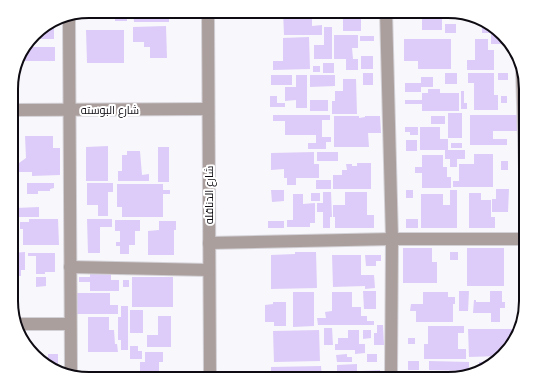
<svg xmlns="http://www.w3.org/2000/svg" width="537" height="390" viewBox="0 0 537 390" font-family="'Space Grotesk',Cairo,sans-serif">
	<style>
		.building { fill: #ddccf9 }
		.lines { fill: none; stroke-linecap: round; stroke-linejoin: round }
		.minor-casing { stroke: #d3d1d6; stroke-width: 14 }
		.minor { stroke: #ab9f9d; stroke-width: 12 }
		.labels { text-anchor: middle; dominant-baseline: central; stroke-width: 4; stroke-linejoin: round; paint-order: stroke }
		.street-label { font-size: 11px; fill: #0e0b12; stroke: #fff }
		.rim { fill: none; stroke: #0e0b12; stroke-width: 2 }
	</style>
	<rect width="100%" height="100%" fill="#f8f7fb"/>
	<g class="building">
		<path d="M103,11h11l-1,8h-10z"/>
		<rect x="115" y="11" width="12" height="10"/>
		<path d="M133,11h36v11h-35z"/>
		<path d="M283,11h29v15l10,-1v10h-38z"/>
		<rect x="343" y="11" width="18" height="20"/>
		<path d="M418,11h22v7h2v12h-20v-12h-4z"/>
		<path d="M482,23l11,3v7h-11z"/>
		<rect x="445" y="24" width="11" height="9"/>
		<path d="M166,26l1,32h-17v-11h-6v-5h-11v-15z"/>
		<path d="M45,27h9v12h-20l4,-9z"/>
		<path d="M324,27h8v32h-18v-14h10z"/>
		<path d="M86,30h38v33h-37z"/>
		<path d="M491,34h10l5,6v4h-15z"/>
		<path d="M334,35h24v13h-6l1,11h5v11h-12v-11h-12z"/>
		<rect x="360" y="36" width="14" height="5"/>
		<path d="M309,37l1,32 -37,1v-9h10v-23z"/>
		<path d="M404,39h47v30h-33v-8h-14z"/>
		<path d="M475,39h13v11h6v20h-27v-10h8z"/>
		<path d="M28,47h27v14h-34z"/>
		<rect x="361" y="56" width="12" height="13"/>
		<rect x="323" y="63" width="11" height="10"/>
		<rect x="313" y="66" width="7" height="6"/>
		<rect x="363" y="73" width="10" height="12"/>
		<rect x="445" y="73" width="12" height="11"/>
		<path d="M468,73h26v22h4v15h-24v-27h-6z"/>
		<rect x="498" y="73" width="10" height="7"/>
		<rect x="271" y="75" width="21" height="10"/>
		<path d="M296,75h11v33h-11v-8l-11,1v-14h11z"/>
		<path d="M310,75h25v11l-25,1z"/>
		<path d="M421,77h12v10h-12v5h-16v-9h16z"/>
		<path d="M343,79h13l1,35h-25v-13h3v-10h8z"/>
		<path d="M428,89h12v4h19v18h-37v-7h-17v-4h17v-7h6z"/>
		<path d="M461,91h3v12h3v6h-6z"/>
		<path d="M270,96h7v7h8v4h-15z"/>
		<rect x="501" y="96" width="6" height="7"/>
		<rect x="310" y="100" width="18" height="11"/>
		<rect x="448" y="113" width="14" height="25"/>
		<path d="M273,115h57v5h-8v17h9v5h-5v7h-18v-6h8v-8h-31v-14h-12z"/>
		<path d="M470,115h47v16h-24v8h14v6h-37z"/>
		<path d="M334,116h25v2l6,-1v-1h15l1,17h-13l1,14h-35z"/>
		<rect x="431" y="116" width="14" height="8"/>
		<path d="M405,127h13v8h-8v-3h-5z"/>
		<path d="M420,127h20v12h8v11h17v9h-8v8h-7v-8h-5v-9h-25z"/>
		<path d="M25,136h28v12h7v27l-28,1v-4h-13v-9l7,-5z"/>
		<rect x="406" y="140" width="11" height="11"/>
		<rect x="451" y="143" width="11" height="5"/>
		<path d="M108,146v35h-22v-34z"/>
		<rect x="158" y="147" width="11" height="35"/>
		<path d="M127,151h13l2,24 7,-1v7h-31v-10h4v-16h5z"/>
		<path d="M314,152v12h5v14h-23v7h-9v-7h-3v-9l-13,1v-17z"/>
		<rect x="317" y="152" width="21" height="9"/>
		<path d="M474,154h19v33h-40v-6h6v-17h15z"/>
		<path d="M422,155h21v12h4v10h4v11h-29v-15h-7v-6h7z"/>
		<rect x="501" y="161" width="7" height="9"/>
		<rect x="12" y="162" width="2" height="18"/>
		<path d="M357,163h14v26h-38v-14h9v-5h5l-1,-6h6v2h5z"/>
		<rect x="316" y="180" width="15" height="9"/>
		<rect x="12" y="182" width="1" height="31"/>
		<path d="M27,183h27v5l-4,1v2h-12v3h-11z"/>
		<path d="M87,183h26v9h-5v24h-10v-11h-11z"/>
		<path d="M117,184h46v6h7v4h-7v23h-41v-10h-5z"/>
		<path d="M496,189h13l-1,23h-16v-13h4z"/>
		<path d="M271,190h13v11l-12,1z"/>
		<rect x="406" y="190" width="7" height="8"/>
		<path d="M450,190h7v38h-36v-34h22v11h7z"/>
		<path d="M323,192h8l1,25h-2v11h-7v-16h-6v-9h6z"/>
		<path d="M345,192h22v23h7v13h-39v-11h-2v-12h12z"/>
		<rect x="311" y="193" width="9" height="8"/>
		<path d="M469,193h12v7h10v17h4v11h-26z"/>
		<path d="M293,194h10v10l12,-1v20h-5v4h-23v-7h6z"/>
		<path d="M39,207v10h-23v-9z"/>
		<path d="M29,219h29l1,26h-36v-16h-3v-7h9z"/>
		<path d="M87,219h25v8h-12v26h-12z"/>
		<rect x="406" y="219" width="12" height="9"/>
		<path d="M115,220h25v11h-5v14h-6v9h-9v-8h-4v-4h4v-11h-5z"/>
		<path d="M159,221h17v9h-2v25h-26v-24l11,-1z"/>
		<rect x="268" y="221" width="16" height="7"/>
		<path d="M403,248h29v14h5v21h-34z"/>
		<rect x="467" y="248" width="37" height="38"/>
		<path d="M25,252v18h-4v6h-9v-23z"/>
		<path d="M295,252h21l1,36 -46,1v-34l24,-1z"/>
		<rect x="450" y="252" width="8" height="8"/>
		<path d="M28,253h27v19h-10v2h-9v-18h-8z"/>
		<path d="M332,255h29v20h13l1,13 -10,1v-3l-32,1z"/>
		<path d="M365,255h16v6h-5v5h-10z"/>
		<path d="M90,274h21v6h8v11h-29v-9h-11v-5h11z"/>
		<path d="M36,277h10v9l-10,1z"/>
		<rect x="132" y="277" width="41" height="30"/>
		<rect x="123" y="280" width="6" height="7"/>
		<path d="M363,291h13v18h-12z"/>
		<path d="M459,291h10l-1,20h-9z"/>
		<path d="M490,291h12v11h3v6h-5v14h-9v-9h-18l1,-13h2v2h14z"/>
		<path d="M293,292h21v34l-21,1z"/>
		<path d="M332,292h20v15h9v9h6v5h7v4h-56l-1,-7h9l-1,-6 7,-1z"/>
		<path d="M423,292h25v5h7v7h-2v18h-37v-11h-6l1,-7h12z"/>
		<path d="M77,293h33v12h8v9h-41z"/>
		<path d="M273,302h13v24h-12v-4h-9v-17l8,-1z"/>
		<path d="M121,306h7v44h-7v-10h-3v-23h3z"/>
		<rect x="130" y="310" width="13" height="23"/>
		<path d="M158,316h13v31h-24v-12h11z"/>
		<path d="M88,317h21v13h5l1,14h2l1,8h-30z"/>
		<path d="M377,325h6l1,20h-10v-12h3z"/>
		<path d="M428,326h36v7h-6v16h8v10h-42v-15h4z"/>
		<path d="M324,328h8l1,17h-9z"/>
		<path d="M468,329h45v11l-3,9 -9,7 -32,1z"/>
		<path d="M319,330l1,31 -46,1 -1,-31z"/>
		<path d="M348,330h11v14h6v9l-10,1v-4h-20v-6h3v-6h10z"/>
		<path d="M363,330h8v8l-8,1z"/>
		<rect x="408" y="338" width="7" height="6"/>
		<path d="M130,346h8v5h4v8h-12z"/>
		<path d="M145,352h18v10h-4v17h-19v-17h5z"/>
		<path d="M48,354h10v15l-10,-4z"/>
		<path d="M347,354v3h5v5h-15l-1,-7z"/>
		<rect x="367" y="354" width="10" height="8"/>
		<rect x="408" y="361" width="11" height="9"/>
		<path d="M429,361l40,1v9l-40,-1z"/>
		<path d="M479,362h14l-6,5h-8z"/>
		<path d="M357,364v15h-20v-14z"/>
		<path d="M321,366l1,13h-51v-12z"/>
		<path d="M380,370v9h-18v-8z"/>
		<rect x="427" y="376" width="20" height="3"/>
	</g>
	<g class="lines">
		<g class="minor-casing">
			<g id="minor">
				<path d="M208,11l2,368"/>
				<path d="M386,11l6,228 -1,140"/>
				<path d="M69,18l2,356"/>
				<path d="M522,70l4,132"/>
				<path d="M12,110l196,-1"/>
				<path d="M209,243l183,-4h134"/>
				<path d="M70,267l139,3"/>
				<path d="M16,324h54"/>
			</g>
		</g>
		<use href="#minor" class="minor"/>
	</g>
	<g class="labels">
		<g class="street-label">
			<text x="110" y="110">شارع البوسته</text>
			<text transform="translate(209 195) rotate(-90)">شارع الدناقله</text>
		</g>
	</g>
	<path d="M0 0H537V390H0ZM89 18H448A71 71 0 0 1 519 89V301A71 71 0 0 1 448 372H89A71 71 0 0 1 18 301V89A71 71 0 0 1 89 18Z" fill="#fff" fill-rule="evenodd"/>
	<path class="rim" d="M89 18H448A71 71 0 0 1 519 89V301A71 71 0 0 1 448 372H89A71 71 0 0 1 18 301V89A71 71 0 0 1 89 18Z"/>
</svg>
